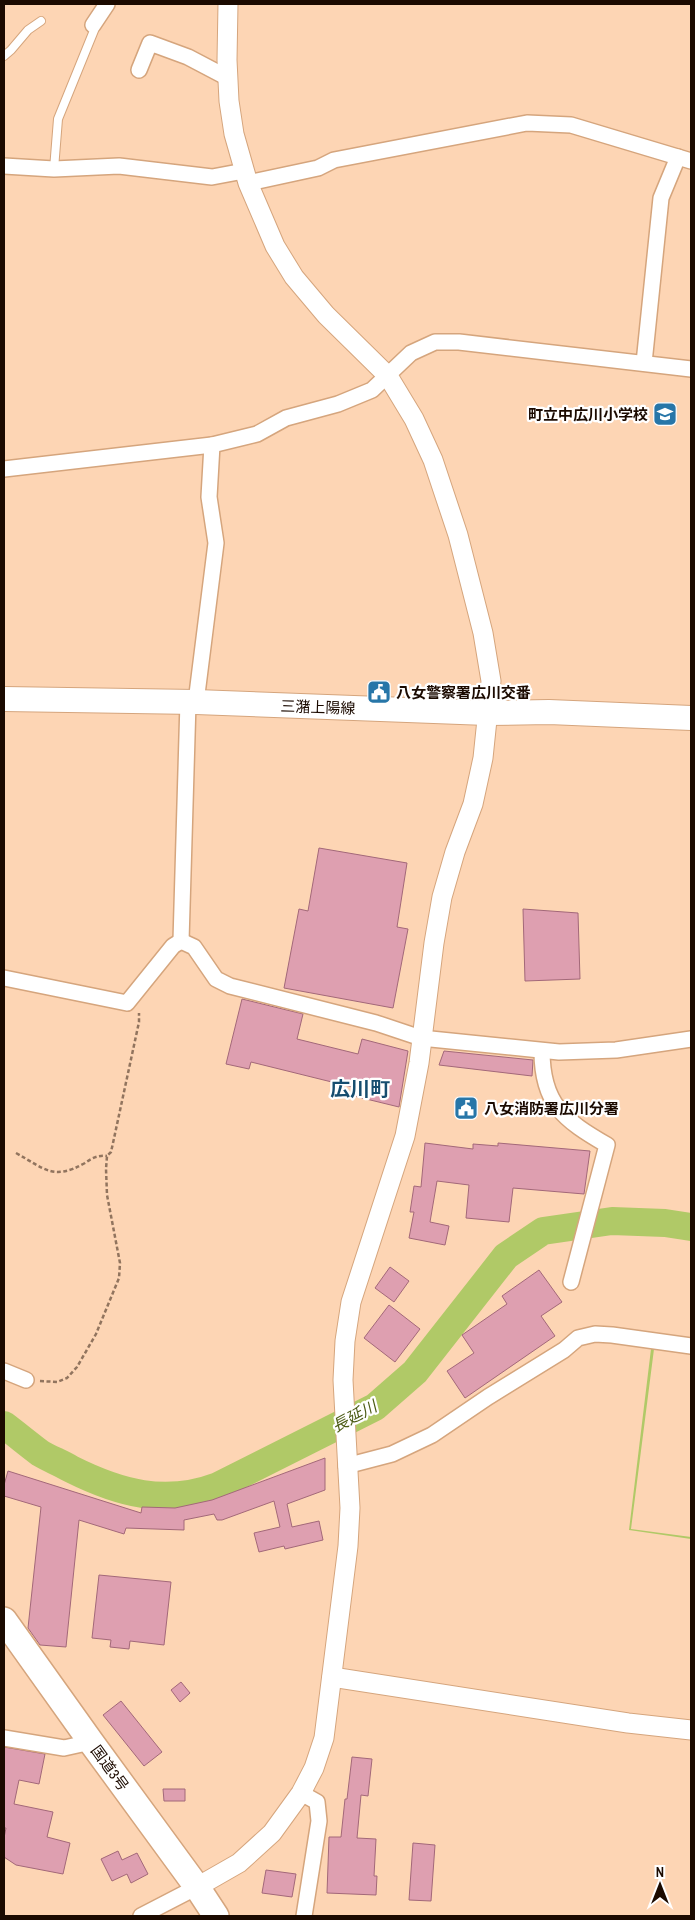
<svg xmlns="http://www.w3.org/2000/svg" width="695" height="1920" viewBox="0 0 695 1920" font-family="'Archivo Narrow','Noto Sans JP',sans-serif">
	<style>
		.water { fill: #b0c967 }
		.lines { fill: none; stroke-linecap: round; stroke-linejoin: round }
		.river { stroke: #b0c967; stroke-width: 28 }
		.building { fill: #de9fb0; stroke: #a36879 }
		.service-casing { stroke: #d5a57d; stroke-width: 10 }
		.minor-casing { stroke: #d5a57d; stroke-width: 18 }
		.tertiary-casing { stroke: #d5a57d; stroke-width: 21 }
		.primary-casing { stroke: #d5a57d; stroke-width: 26 }
		.trunk-casing { stroke: #d5a57d; stroke-width: 28 }
		.path { stroke: #91745e; stroke-width: 2.5; stroke-dasharray: 4 2.5; stroke-linecap: butt }
		.service { stroke: #fff; stroke-width: 8 }
		.minor { stroke: #fff; stroke-width: 15 }
		.tertiary { stroke: #fff; stroke-width: 19 }
		.primary { stroke: #fff; stroke-width: 24 }
		.trunk { stroke: #fff; stroke-width: 25 }
		.labels { text-anchor: middle; dominant-baseline: central; stroke-width: 4.5; stroke-linejoin: round; paint-order: stroke }
		.poi-label { font-size: 15px; font-weight: bold; fill: #1b0a00; stroke: #fff; text-anchor: start }
		.street-label { font-size: 15px; fill: #1b0a00; stroke: #fff }
		.water-label { font-size: 16px; font-style: italic; fill: #4d5c16; stroke: #fff }
		.district-label { font-size: 20px; font-weight: bold; fill: #164d6f; stroke: #fff }
	</style>
	<rect width="100%" height="100%" fill="#fdd5b4"/>
	<path class="water" d="M651,1349h3l-23,180 60,8v2l-62,-9z"/>
	<g class="lines">
		<path class="river" d="M4,1425c12,9 24,19 36,28 10,6 21,10 31,16 48,24 94,37 147,17l157,-79 40,-35 91,-116 37,-25 69,-10 53,2 26,4"/>
	</g>
	<g class="building">
		<path d="M319,848l88,15 -10,64 11,2 -15,79 -109,-20 15,-79 9,2z"/>
		<path d="M523,909l55,4 2,66 -55,2z"/>
		<path d="M242,999l61,15 -6,25 61,15 4,-15 46,12 -9,56 -45,-11 2,-8 -105,-26 -2,7 -23,-5z"/>
		<path d="M444,1051l89,9 -1,16 -93,-11z"/>
		<path d="M425,1143l48,6v-5l25,2v-3l92,8 -6,43 -71,-6 -4,34 -43,-4 3,-33 -32,-4 -7,41 19,4 -4,19 -36,-7 5,-26h-4l4,-26 7,1z"/>
		<path d="M390,1267l19,14 -15,21 -19,-14z"/>
		<path d="M539,1270l23,32 -21,14 14,20 -90,62 -18,-27 27,-18 -12,-18 45,-31 -5,-8z"/>
		<path d="M389,1305l31,24 -25,33 -31,-24z"/>
		<path d="M325,1458v32l-38,14 5,23 27,-6 4,19 -38,9 -1,-3 -25,6 -5,-19 26,-6 -6,-26 -52,19h-5l-3,-6 -30,6v10l-58,-2 -2,6 -45,-14 -13,127 -26,-2 -12,-17 13,-121 -37,-11v-11l4,-14 133,42 1,-6 33,1 37,-8z"/>
		<path d="M99,1575l72,7 -7,63 -34,-4 -1,8 -19,-2 1,-7 -19,-2z"/>
		<path d="M181,1682l9,11 -10,9 -9,-12z"/>
		<path d="M121,1701l41,51 -18,14 -41,-51z"/>
		<path d="M4,1747l41,7 -6,30 -20,-4 -5,24 39,8 -6,25 23,6 -7,31 -47,-9 -12,-8v-19l2,-10h-2z"/>
		<path d="M352,1757l20,2 -4,37 -7,-1 -4,43 19,1 -2,37h3l-1,19 -49,-2 2,-56h12l4,-38h2z"/>
		<path d="M163,1789h22v12h-21z"/>
		<path d="M413,1843l22,2 -4,56 -22,-1z"/>
		<path d="M118,1851l4,9 15,-7 11,21 -17,9 -4,-9 -15,7 -11,-22z"/>
		<path d="M266,1870l30,4 -4,23 -30,-4z"/>
	</g>
	<g class="lines">
		<g class="service-casing">
			<g id="service">
				<path d="M4,56l7,-6 17,-20 13,-9"/>
				<path d="M54,169l4,-50 37,-91 -1,-5"/>
			</g>
		</g>
		<g class="minor-casing">
			<g id="minor">
				<path d="M93,25l14,-21"/>
				<path d="M139,70l11,-27 38,14 40,21"/>
				<path d="M4,166l50,3 65,-3 93,11 32,-6"/>
				<path d="M248,183l70,-15 16,-8 193,-37 44,2 120,36"/>
				<path d="M644,363l17,-165 17,-41"/>
				<path d="M4,469l208,-24 45,-11 29,-16 52,-14 34,-14 39,-37 24,-11h24l232,27"/>
				<path d="M196,702l20,-159 -7,-46 3,-52"/>
				<path d="M181,941l13,6 22,32 14,7 146,37 45,15 138,14 57,-2 75,-11"/>
				<path d="M181,941l7,-239"/>
				<path d="M4,978l123,25 46,-57 8,-5"/>
				<path d="M542,1051c0,53 22,69 65,94l-36,137"/>
				<path d="M4,1371l22,9"/>
				<path d="M346,1466l46,-12 40,-19 56,-38 76,-47 14,-12 17,-4 17,1 79,11"/>
				<path d="M4,1738l60,10 27,-6"/>
				<path d="M301,1793l16,9 2,19 -15,95"/>
				<path d="M141,1916l56,-29"/>
			</g>
		</g>
		<g class="tertiary-casing">
			<g id="tertiary">
				<path d="M332,1677l296,46 63,7"/>
				<path d="M197,1887l42,-24 33,-30 29,-40 13,-25 10,-30 24,-192 2,-38 -7,-128 2,-39 6,-39 54,-166 14,-73 15,-120 8,-46 13,-45 18,-48 10,-46 8,-77 -8,-48 -25,-98 -25,-75 -19,-41 -26,-43 -62,-61 -32,-38 -19,-31 -27,-63 -14,-49 -5,-33 -2,-41 1,-56"/>
			</g>
		</g>
		<g class="primary-casing">
			<path id="primary" d="M4,699l192,3 291,11 62,-1 142,6"/>
		</g>
		<g class="trunk-casing">
			<path id="trunk" d="M4,1620l87,122 106,145 19,29"/>
		</g>
		<g class="path">
			<path d="M16,1153c29,16 37,28 69,10 7,-5 13,-8 22,-7"/>
			<path d="M40,1381l17,1 10,-4 10,-11 19,-33 23,-56 1,-15 -13,-68 -1,-26 1,-13 4,-4 2,-9 26,-121v-9"/>
		</g>
		<use href="#service" class="service"/>
		<use href="#minor" class="minor"/>
		<use href="#tertiary" class="tertiary"/>
		<use href="#primary" class="primary"/>
		<use href="#trunk" class="trunk"/>
	</g>
	<defs>
		<g id="school-square" transform="scale(1.25)"><rect x="-9" y="-9" width="18" height="18" rx="4" fill="#2776a8" stroke="#fff"/><path d="M0-5L7-2L0 1L-7-2ZM-4 1L0 2.5L4 1V4Q0 6-4 4Z" fill="#fff"/></g>
		<g id="civic-square" transform="scale(1.25)"><rect x="-9" y="-9" width="18" height="18" rx="4" fill="#2776a8" stroke="#fff"/><path d="M-.6-6.5H3V-4.5H.6V-3L4-1V1h2V6H-6V1h2V-1L-.6-3ZM-1.2 2.5V6h2.4V2.5Z" fill="#fff"/></g>
	</defs>
	<g fill-rule="evenodd">
		<use href="#school-square" x="665" y="414"/>
		<use href="#civic-square" x="379" y="692"/>
		<use href="#civic-square" x="466" y="1108"/>
	</g>
	<g class="labels">
		<g class="poi-label">
			<text x="648" y="414" text-anchor="end">町立中広川小学校</text>
			<text x="396" y="692">八女警察署広川交番</text>
			<text x="484" y="1108">八女消防署広川分署</text>
		</g>
		<g class="street-label">
			<text transform="translate(318 707) rotate(2)">三潴上陽線</text>
			<text transform="translate(110 1768) rotate(54)">国道3号</text>
		</g>
		<g class="water-label">
			<text transform="translate(354 1416) rotate(-28)">長延川</text>
		</g>
		<g class="district-label">
			<text x="360" y="1088">広川町</text>
		</g>
	</g>
	<rect width="695" height="1920" fill="none" stroke="#1b0a00" stroke-width="10"/>
	<g transform="translate(660 1885)" stroke="#ffffff" stroke-width="4" paint-order="stroke">
	<path d="M0-4L9 19L0 12L-9 19Z" fill="#1b0a00"/>
	<text y="-8" font-size="14" font-weight="bold" text-anchor="middle" fill="#1b0a00">N</text>
	</g>
</svg>
